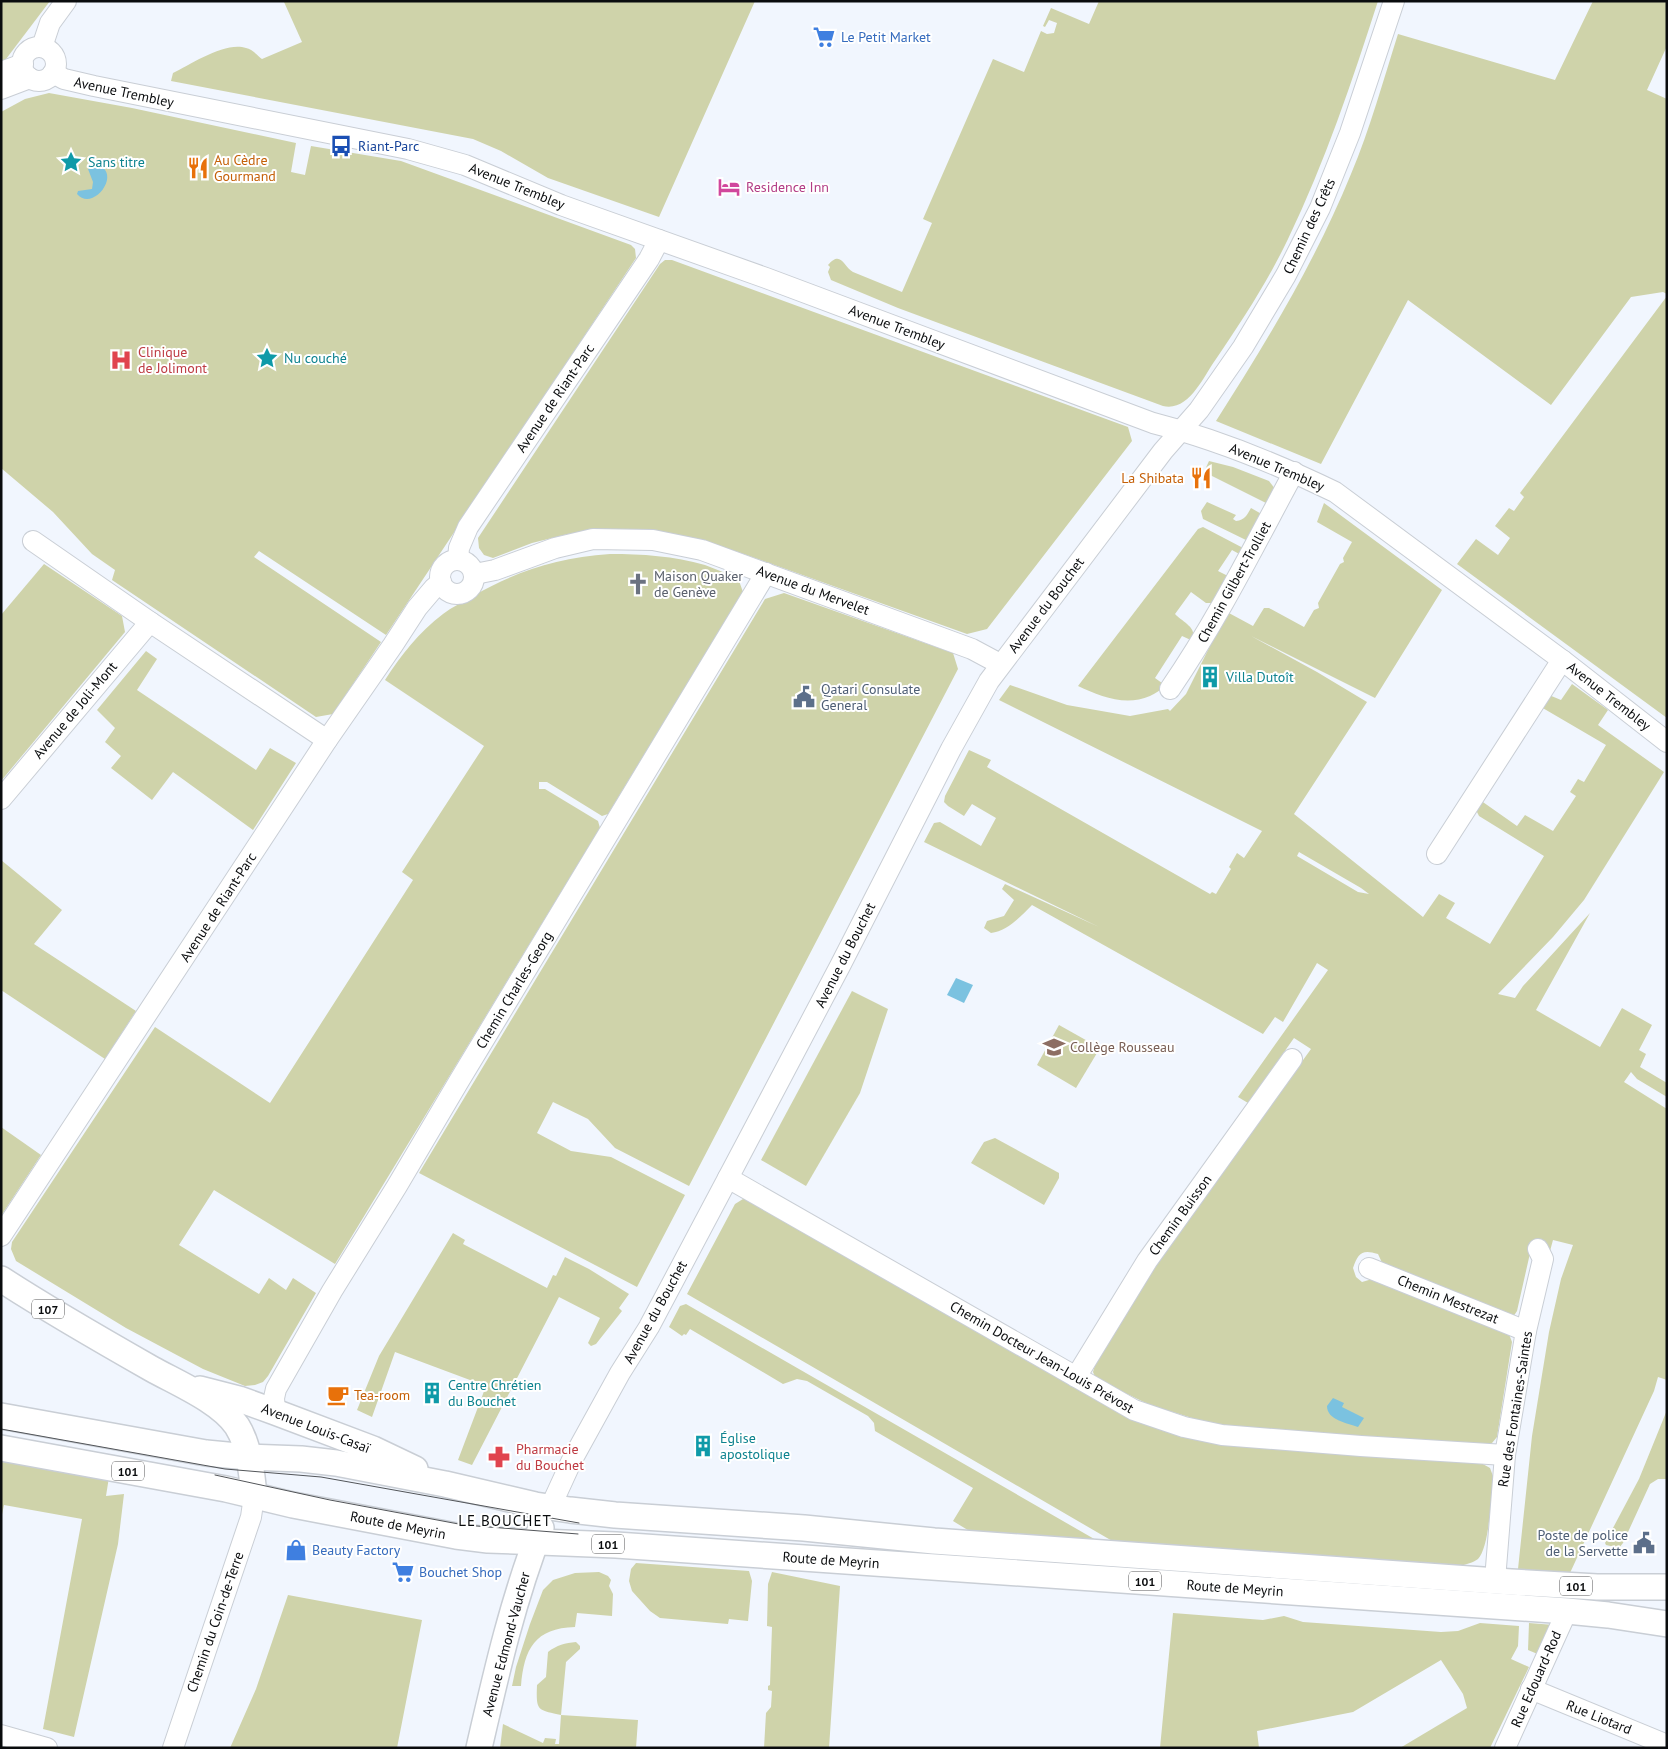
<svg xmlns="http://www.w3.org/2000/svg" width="1668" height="1749" viewBox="0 0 1668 1749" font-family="'PT Sans',sans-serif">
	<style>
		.green { fill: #cfd3aa; fill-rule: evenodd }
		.water { fill: #7bc2e0 }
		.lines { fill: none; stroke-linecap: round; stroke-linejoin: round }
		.minor-casing { stroke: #c9ced5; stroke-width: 22 }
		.major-casing { stroke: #c9ced5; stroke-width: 28 }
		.minor { stroke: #fff; stroke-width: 20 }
		.major { stroke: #fff; stroke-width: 25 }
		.tram { stroke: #525559; stroke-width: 1 }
		.labels { text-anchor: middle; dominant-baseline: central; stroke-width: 4; stroke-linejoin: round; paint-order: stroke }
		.shield { fill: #fff; stroke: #545556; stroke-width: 1 }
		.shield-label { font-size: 12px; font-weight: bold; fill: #0a0c0e }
		.shop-label { font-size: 14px; fill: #366cbe; stroke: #fff; text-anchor: start }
		.street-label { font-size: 14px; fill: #0a0c0e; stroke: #fff }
		.transit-label { font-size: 14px; fill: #164399; stroke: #fff; text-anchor: start }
		.food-label { font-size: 14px; fill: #c56008; stroke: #fff; text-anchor: start }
		.culture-label { font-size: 14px; fill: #0d838f; stroke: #fff; text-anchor: start }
		.hotel-label { font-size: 14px; fill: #b23c85; stroke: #fff; text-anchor: start }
		.health-label { font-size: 14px; fill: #be3a42; stroke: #fff; text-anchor: start }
		.worship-label { font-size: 14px; fill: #5b616d; stroke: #fff; text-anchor: start }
		.service-label { font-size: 14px; fill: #4e5e75; stroke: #fff; text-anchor: start }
		.education-label { font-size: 14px; fill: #785e54; stroke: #fff; text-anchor: start }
		.neighbourhood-label { font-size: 15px; letter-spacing: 1px; fill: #0a0c0e; stroke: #fff }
	</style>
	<rect width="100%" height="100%" fill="#f1f6fe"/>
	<g class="green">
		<path d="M1,1h49l-47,62h-2z"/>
		<path d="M286,1h469l-96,216 -111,-39 -47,-27 -28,-12 -302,-58 2,-8c18,-9 53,-32 73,-25 6,1 12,8 16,11l40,-17 -18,-40z"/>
		<path d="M1099,1h279c-26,81 -53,161 -90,238 -20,42 -46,82 -72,120 -13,18 -27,53 -53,47l-265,-98 -67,-28 -3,-8 2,-5 -2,-2c13,-15 15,1 25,7l49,20 30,-69 -9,-4 70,-160 31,13 17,-41 6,3 7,-1 3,-10 -8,-3 -4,7 -2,-1 8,-18 38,16z"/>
		<path d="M1593,1h74v45l-20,44 20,9v195l-4,-2 -32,5 -80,108 -143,-105 -87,164 -105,-43c51,-80 99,-159 135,-247 19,-45 32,-93 47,-140l157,46z"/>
		<path d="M49,93l83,15 164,35 -5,29 14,3 6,-29 90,15 230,84 4,4 1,9 -250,377 -127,-84 -5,6 127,85 -48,72 -17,3 -204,-137 3,-10 -23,-16 -39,-42 -52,-44v-356l24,-13z"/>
		<path d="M665,260h7l456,167 4,14 -145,188 -20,5 -229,-82 -41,-13 -99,-9 -30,4 -36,9 -39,15 -9,-3 -5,-7 -1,-10 182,-274z"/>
		<path d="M1667,296v422l-210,-154 19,-25 22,16 12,-17 -15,-12 14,-18 5,3 10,-14 -4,-4z"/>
		<path d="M1209,461l24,6 36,14 9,12 -8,12 -66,-33z"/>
		<path d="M1207,502l29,13 -3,4 3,2c9,-1 11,-6 15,-13l14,8 -15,26 -47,-23 -2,-8z"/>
		<path d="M1324,503l118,87 -67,108 -124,-62 66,36 50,30 -73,112 129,103 16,-23 16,9 -9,15 44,26 54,-88 -65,-40 -4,-8 5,-8 37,26 8,-11 28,16 23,-35 -6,-4 8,-13 6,3 22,-37 -65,-38 8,-12 12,5 11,-16 36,26 -10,15 66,47 -80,128 -31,37 -55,57 17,4 8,-12 67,-73 -54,97 64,37 22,-39 30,17 -13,25 7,4 -6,13 27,16v14l-30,-18 -6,-7 -7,10 43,27v271l-9,-3 -4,14 -84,182 -52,-4 14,-133 17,-104 12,-53 12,-34 -20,-5 -3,11 -17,-11 -16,71 -4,6 -129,-50 -6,-13c-16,-5 -20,-1 -25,14l3,9 6,5 17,-5 130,57 3,8 -15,95 -5,6 -8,3 -225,-16 -54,-8 -55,-17 -54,-26 -3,-7 2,-7 35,-60 40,-60 141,-196 -17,-11 -46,65 -10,-6 90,-127 -11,-7 -34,59 -8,-5 -12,17 -231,-129c-12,12 -24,26 -41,28l-7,-5 3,-7 17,-5 10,-16 -12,-11 3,-5 94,43 -175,-85 10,-19 6,-1 41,24 15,-28 -24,-14 -8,12 -16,-10 -4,-4 1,-6 24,-46 22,10 -4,7 223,127 2,-2 4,2 15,-25 -2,-2 8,-14 7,5 18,-27 -263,-131 11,-15 57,20 63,11 38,-7 2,2 16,-17 41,-82 26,14 11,-18h5l35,19 10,-17 5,-2 -1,-5 22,-39 4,-2 -1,-4 9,-16 -35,-20zM1299,852l62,36 8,6 -11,-2 -61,-36z"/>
		<path d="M1203,527l42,22 -4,6 -9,-5 -14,21 12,6 -15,26h-9l-15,-11 -16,22c9,9 22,13 18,27l-11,-5 -27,42 11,8c-5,3 -11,8 -16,10 -25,11 -50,0 -72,-10l120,-157z"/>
		<path d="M610,554c32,0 64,2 95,11 11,4 22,9 33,13l5,14 -135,222 -6,2 -55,-34h-8v7h6l53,32 2,7 -265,436 -121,-74 -35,55 80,49 10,-16 17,12 7,-12 23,15 -48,83 -5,6 -8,3 -10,1 -42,-17 -77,-41 -110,-67 -5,-12 1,-7 143,-215 115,76 143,-223 -11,-8 82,-126 -99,-66c16,-25 34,-48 58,-66 9,-7 20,-12 30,-18 46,-26 84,-38 137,-42z"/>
		<path d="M44,564l78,52 3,16 -124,149v-166z"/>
		<path d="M784,593l169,60 5,16 -269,517 -74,-38 -27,-29 -35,-17 -16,31 34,18 40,6 74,38 -48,92 -218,-114 346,-574z"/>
		<path d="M146,651l11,8 -20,31 119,80 14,-22 26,15 -43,67 -80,-58 -21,28 -41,-32 10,-12 -16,-14 10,-14 -18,-18z"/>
		<path d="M1,860l61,50 -28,34 102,67 -31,48 -104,-69z"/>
		<path d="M852,991l36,18 -28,84 -54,93 -45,-26z"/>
		<path d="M1059,1025l41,23 -24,40 -39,-23z"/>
		<path d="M1,1127l40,28 -40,61z"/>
		<path d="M995,1138l64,35v5l-15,27 -73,-42 13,-21z"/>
		<path d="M743,1199l8,1 378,216 352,47 9,5 3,8c-2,19 -3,70 -15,83 -5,4 -12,5 -18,7l-346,-24 -427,-248 48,-90z"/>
		<path d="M453,1233l12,7 -2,4 84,44 6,-13 3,1 9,-19 24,12 40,25 -10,14 3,3 -26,33 -5,2 -3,-3 12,-25 -41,-21 -87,168 -14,-5 28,-74 -91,-34 -23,65 -15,-7 22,-54z"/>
		<path d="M686,1304l410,236 -125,-8 -18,-11 20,-33 -98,-57 -1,-8 -6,-7 -61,-35 -10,-2 -14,5 -93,-55 -4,6 -2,-1 -2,2 -13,-9 11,-21z"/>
		<path d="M1667,1410v69h-9l-8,5 -27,59 -4,5 -13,-3 -1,-2 34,-64z"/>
		<path d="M1,1457l108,20 -3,19 18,-2 -6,50 -44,193 -31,-8 39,-210 -78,-14 -3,14z"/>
		<path d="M636,1563l113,8 3,10 -4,40 -19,-2 -1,5 -68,-6 -10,-7 -18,-20 -3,-10 2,-12z"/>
		<path d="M599,1572l9,4 3,4 -2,6 4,8 -1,22 -35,-3 -2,14c-40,1 -51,22 -54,59h-9l4,-19 14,-43 13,-34 10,-10 22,-7z"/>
		<path d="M772,1572l68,14 -11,162h-65l2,-35 5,-6 1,-16 -4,-1v-4l2,-1 2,-58 -5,-1 1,-42z"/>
		<path d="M288,1595l134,25 -25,128h-167l26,-59z"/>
		<path d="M1173,1613l90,7 21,-4 19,6 138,10 17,-1 22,-8 39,3 -1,20 -7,13 18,8 -39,81h-90l67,-40 -4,-14 -22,-34 -88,52 -96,19 2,17h-99z"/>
		<path d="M1529,1623l25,2 -14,30 -12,-5z"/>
		<path d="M576,1642l4,4v3l-14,13 -5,53 77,5 -2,28h-136l3,-24 40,19 2,-5 11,1 -1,5h4l2,-29c-24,-5 -25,-4 -24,-30l9,-8 2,-25c9,-7 17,-9 28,-10z"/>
	</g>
	<g class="water">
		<path d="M96,164c28,8 -3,49 -19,30l1,-3 14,-2 1,-7 -5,-13 3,-4z"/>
		<path d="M956,978l17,7 -9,18 -17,-8z"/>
		<path d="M1333,1398l11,5 -2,4 22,11 -6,9c-11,-4 -31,-7 -31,-21z"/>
	</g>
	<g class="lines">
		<g class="minor-casing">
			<g id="minor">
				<path d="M42,47l8,-24 16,-22"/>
				<circle cx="39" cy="64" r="17"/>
				<path d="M1,72l22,-8"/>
				<path d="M53,73l11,6 30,7 314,63 57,16 96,40 205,73 387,145c63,16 124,41 182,69l227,168 105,82"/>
				<path d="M1,89l29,-11"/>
				<path d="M33,541l117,81 177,118"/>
				<path d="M458,559l1,-11 9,-21 181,-268 10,-19"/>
				<circle cx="457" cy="577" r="17"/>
				<path d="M475,574l20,-4 60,-22 38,-9 60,1 49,10 270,99 28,15"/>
				<path d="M1170,689c48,-70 84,-143 124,-217"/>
				<path d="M1,799l149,-177"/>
				<path d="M1437,854l125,-194"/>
				<path d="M728,1178l406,232 50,17 38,8 139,11 144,9"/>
				<path d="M1,1236l326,-496 66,-95 24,-37 17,-20 7,-6"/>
				<path d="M1369,1268l157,63"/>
				<path d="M1076,1377l71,-116 145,-202"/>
				<path d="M275,1412l-1,-14 2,-9 56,-98 65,-105 62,-105 307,-508"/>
				<path d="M550,1508l22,-48 48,-87 29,-46 79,-149 112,-212 111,-217 38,-68 174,-230 36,-41 44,-63 43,-72 34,-67 30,-75 44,-132"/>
				<path d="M1495,1580l10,-125 21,-124 17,-72 -5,-10"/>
				<path d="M1531,1689l136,56"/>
				<path d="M1,1735l46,13"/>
				<path d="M173,1748l78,-231 3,-21"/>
				<path d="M1505,1748l62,-137"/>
			</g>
		</g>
		<g class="major-casing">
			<g id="major">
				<path d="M1,1279c49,32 100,61 151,90 25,14 68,32 85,57 12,19 15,47 17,70"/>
				<path d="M200,1389l39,10 36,13 98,37 42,20"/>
				<path d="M1,1416l205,37 42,4 53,2 35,4 109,21 90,21 35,5 45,5 189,13 130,13 577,41 86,5h70"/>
				<path d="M1,1448l225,41 67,16 163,31 32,4 128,5 951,66 41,4 59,9"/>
				<path d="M479,1748c17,-74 34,-149 62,-220"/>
			</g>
		</g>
		<use href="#minor" class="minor"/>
		<use href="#major" class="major"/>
		<g class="tram">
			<path d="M1,1429l224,40 96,8 258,46"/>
			<path d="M215,1475l115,25 134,25 114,9"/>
		</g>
	</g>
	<defs>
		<g id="supermarket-bare" transform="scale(1.725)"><path d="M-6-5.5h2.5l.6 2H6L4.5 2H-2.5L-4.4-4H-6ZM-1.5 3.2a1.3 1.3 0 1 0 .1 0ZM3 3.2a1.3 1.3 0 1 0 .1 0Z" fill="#3f7fe0" stroke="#fff" stroke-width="2.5" paint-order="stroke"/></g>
		<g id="bus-bare" transform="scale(1.725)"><path d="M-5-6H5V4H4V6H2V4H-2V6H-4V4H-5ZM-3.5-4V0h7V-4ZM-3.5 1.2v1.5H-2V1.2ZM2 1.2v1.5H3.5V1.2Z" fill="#1a4fb4" stroke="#fff" stroke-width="2.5" paint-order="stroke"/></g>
		<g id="sight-bare" transform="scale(1.725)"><path d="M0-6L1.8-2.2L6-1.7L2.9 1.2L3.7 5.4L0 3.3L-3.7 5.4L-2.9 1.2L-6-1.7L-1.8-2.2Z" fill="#0f9aa8" stroke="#fff" stroke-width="2.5" paint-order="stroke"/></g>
		<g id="restaurant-bare" transform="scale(1.725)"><path d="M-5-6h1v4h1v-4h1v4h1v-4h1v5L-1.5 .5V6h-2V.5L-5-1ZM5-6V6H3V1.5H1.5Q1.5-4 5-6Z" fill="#e8710a" stroke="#fff" stroke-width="2.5" paint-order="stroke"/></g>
		<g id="hotel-bare" transform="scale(1.725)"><path d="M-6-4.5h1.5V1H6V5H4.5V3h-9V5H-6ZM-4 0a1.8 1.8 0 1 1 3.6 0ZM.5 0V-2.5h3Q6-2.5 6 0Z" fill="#d1479c" stroke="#fff" stroke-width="2.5" paint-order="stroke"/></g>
		<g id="hospital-bare" transform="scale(1.725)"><path d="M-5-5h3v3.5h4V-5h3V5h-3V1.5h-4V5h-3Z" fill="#e0444e" stroke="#fff" stroke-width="2.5" paint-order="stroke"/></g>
		<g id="church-bare" transform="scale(1.725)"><path d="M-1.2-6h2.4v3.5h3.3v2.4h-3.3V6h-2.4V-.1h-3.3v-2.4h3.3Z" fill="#6b7280" stroke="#fff" stroke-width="2.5" paint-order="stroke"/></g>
		<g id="building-bare" transform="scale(1.725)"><path d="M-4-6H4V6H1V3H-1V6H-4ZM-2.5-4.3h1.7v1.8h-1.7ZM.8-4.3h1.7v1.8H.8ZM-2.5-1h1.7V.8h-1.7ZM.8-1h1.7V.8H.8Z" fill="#0f9aa8" stroke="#fff" stroke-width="2.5" paint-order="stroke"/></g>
		<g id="civic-bare" transform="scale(1.725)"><path d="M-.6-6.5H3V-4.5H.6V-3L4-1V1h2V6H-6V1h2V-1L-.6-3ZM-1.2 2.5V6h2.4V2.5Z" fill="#5c6f8a" stroke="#fff" stroke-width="2.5" paint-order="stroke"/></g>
		<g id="school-bare" transform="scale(1.725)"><path d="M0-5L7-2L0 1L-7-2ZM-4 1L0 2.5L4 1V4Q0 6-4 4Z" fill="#8d6e63" stroke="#fff" stroke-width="2.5" paint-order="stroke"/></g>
		<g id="cafe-bare" transform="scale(1.725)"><path d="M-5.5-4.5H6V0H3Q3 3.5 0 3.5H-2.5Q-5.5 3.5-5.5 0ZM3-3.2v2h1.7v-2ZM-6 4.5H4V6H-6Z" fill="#e8710a" stroke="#fff" stroke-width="2.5" paint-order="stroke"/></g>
		<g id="pharmacy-bare" transform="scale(1.725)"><path d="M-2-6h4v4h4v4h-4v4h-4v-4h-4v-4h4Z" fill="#e0444e" stroke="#fff" stroke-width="2.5" paint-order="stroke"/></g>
		<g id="shop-bare" transform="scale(1.725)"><path d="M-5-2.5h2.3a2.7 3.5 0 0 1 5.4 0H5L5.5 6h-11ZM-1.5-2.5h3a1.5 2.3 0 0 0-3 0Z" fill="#3f7fe0" stroke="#fff" stroke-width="2.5" paint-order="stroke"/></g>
	</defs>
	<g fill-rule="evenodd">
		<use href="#supermarket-bare" x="824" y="37"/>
		<use href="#bus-bare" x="341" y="146"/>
		<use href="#sight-bare" x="71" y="162"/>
		<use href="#restaurant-bare" x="198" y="168"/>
		<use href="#hotel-bare" x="729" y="187"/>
		<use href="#sight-bare" x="267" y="358"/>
		<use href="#hospital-bare" x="121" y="360"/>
		<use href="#restaurant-bare" x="1201" y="478"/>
		<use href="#church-bare" x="638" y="584"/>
		<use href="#building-bare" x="1210" y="677"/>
		<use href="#civic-bare" x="804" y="697"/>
		<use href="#school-bare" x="1054" y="1047"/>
		<use href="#building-bare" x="432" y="1393"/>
		<use href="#cafe-bare" x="338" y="1395"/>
		<use href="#building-bare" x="703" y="1446"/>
		<use href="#pharmacy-bare" x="499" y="1457"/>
		<use href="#civic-bare" x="1644" y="1543"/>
		<use href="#shop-bare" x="296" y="1550"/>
		<use href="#supermarket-bare" x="403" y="1572"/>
	</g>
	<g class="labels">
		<g class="shield">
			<rect x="32" y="1299.5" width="32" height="19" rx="4"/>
			<rect x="112" y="1461.5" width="32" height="19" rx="4"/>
			<rect x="592" y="1534.5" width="32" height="19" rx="4"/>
			<rect x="1129" y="1571.5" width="32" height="19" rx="4"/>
			<rect x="1560" y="1576.5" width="32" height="19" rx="4"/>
		</g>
		<g class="shield-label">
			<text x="48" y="1309">107</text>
			<text x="128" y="1471">101</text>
			<text x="608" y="1544">101</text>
			<text x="1145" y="1581">101</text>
			<text x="1576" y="1586">101</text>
		</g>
		<g class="shop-label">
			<text x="841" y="37">Le Petit Market</text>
			<text x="312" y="1550">Beauty Factory</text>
			<text x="419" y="1572">Bouchet Shop</text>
		</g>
		<g class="street-label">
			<text transform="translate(124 92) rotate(12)">Avenue Trembley</text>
			<text transform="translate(517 186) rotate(22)">Avenue Trembley</text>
			<text transform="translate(1309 226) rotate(-65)">Chemin des Crêts</text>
			<text transform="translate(897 327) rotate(21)">Avenue Trembley</text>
			<text transform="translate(555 398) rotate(-56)">Avenue de Riant-Parc</text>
			<text transform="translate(1277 467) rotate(23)">Avenue Trembley</text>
			<text transform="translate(1234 582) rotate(-61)">Chemin Gilbert-Trolliet</text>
			<text transform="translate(813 590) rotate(20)">Avenue du Mervelet</text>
			<text transform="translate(1046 605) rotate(-53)">Avenue du Bouchet</text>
			<text transform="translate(1609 696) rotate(38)">Avenue Trembley</text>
			<text transform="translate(75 710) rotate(-50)">Avenue de Joli-Mont</text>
			<text transform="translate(218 907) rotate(-57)">Avenue de Riant-Parc</text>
			<text transform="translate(845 955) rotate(-63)">Avenue du Bouchet</text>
			<text transform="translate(514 990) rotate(-59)">Chemin Charles-Georg</text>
			<text transform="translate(1180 1215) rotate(-54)">Chemin Buisson</text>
			<text transform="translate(1448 1299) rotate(22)">Chemin Mestrezat</text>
			<text transform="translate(655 1312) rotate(-61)">Avenue du Bouchet</text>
			<text transform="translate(1042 1357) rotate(30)">Chemin Docteur Jean-Louis Prévost</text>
			<text transform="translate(1515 1409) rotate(-81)">Rue des Fontaines-Saintes</text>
			<text transform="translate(316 1428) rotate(21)">Avenue Louis-Casaï</text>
			<text transform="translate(398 1525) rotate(11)">Route de Meyrin</text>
			<text transform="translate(831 1560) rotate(4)">Route de Meyrin</text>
			<text transform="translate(1235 1588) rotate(4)">Route de Meyrin</text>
			<text transform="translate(215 1622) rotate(-71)">Chemin du Coin-de-Terre</text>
			<text transform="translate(506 1644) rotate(-75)">Avenue Edmond-Vaucher</text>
			<text transform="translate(1536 1679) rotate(-66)">Rue Edouard-Rod</text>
			<text transform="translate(1599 1717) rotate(22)">Rue Liotard</text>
		</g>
		<g class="transit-label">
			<text x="358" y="146">Riant-Parc</text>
		</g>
		<g class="food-label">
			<text x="214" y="160">Au Cèdre<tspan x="214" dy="16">Gourmand</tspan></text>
			<text x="1184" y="478" text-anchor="end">La Shibata</text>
			<text x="354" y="1395">Tea-room</text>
		</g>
		<g class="culture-label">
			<text x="88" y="162">Sans titre</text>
			<text x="284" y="358">Nu couché</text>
			<text x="1226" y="677">Villa Dutoît</text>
			<text x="448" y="1385">Centre Chrétien<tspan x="448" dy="16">du Bouchet</tspan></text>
			<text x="720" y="1438">Église<tspan x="720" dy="16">apostolique</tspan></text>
		</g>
		<g class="hotel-label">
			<text x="746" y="187">Residence Inn</text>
		</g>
		<g class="health-label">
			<text x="138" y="352">Clinique<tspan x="138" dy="16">de Jolimont</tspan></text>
			<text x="516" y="1449">Pharmacie<tspan x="516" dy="16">du Bouchet</tspan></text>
		</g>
		<g class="worship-label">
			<text x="654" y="576">Maison Quaker<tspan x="654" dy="16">de Genève</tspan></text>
		</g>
		<g class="service-label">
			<text x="821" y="689">Qatari Consulate<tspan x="821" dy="16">General</tspan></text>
			<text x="1628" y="1535" text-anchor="end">Poste de police<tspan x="1628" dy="16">de la Servette</tspan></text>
		</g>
		<g class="education-label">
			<text x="1070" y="1047">Collège Rousseau</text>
		</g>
		<g class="neighbourhood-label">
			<text x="505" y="1520">LE BOUCHET</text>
		</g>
	</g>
	<rect width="1668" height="1749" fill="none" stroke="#0a0c0e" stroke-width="5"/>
</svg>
